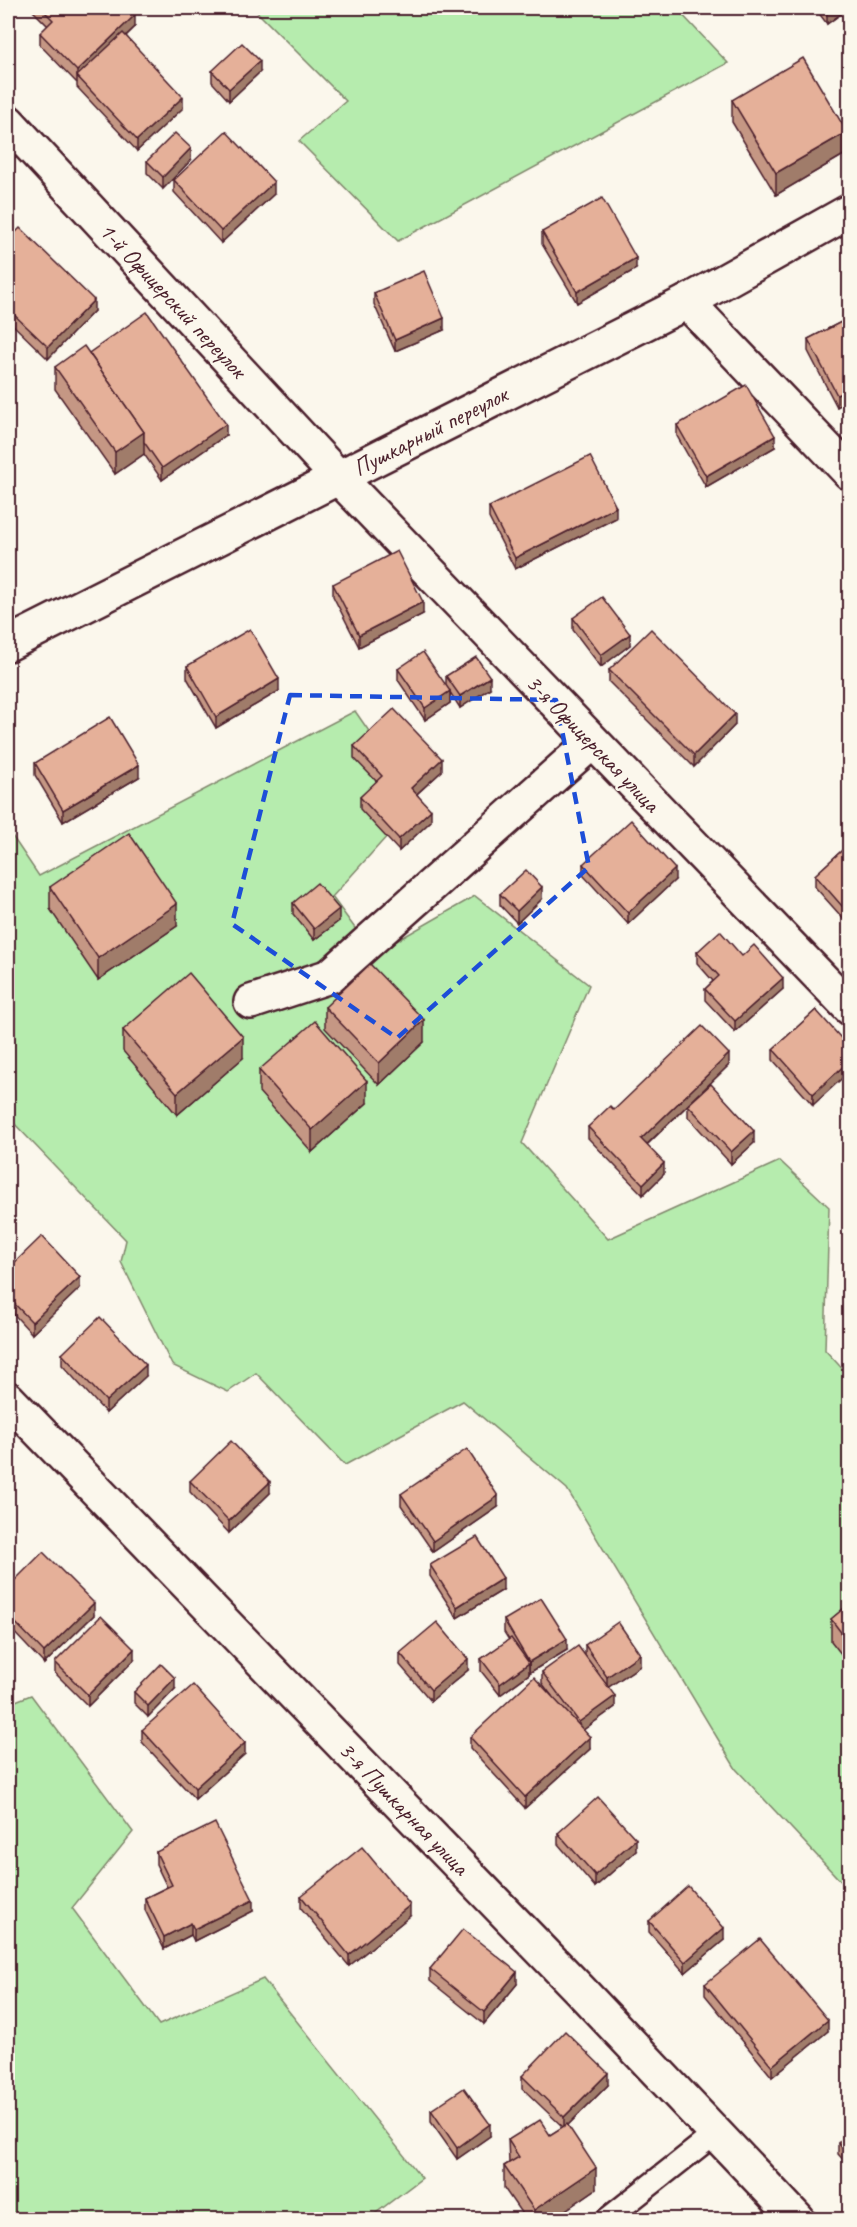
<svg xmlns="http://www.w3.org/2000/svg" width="857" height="2227" viewBox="0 0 857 2227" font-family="Caveat,sans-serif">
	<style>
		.green { fill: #b6ecae; stroke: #80866c; stroke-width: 1.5 }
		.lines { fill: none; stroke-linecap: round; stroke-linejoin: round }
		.service-casing { stroke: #4a1f2b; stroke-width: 26 }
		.minor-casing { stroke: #4a1f2b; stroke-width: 38 }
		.service { stroke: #fbf7ec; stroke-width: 21 }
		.minor { stroke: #fbf7ec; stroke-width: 33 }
		.wall { fill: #c59784; stroke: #4a1f2b; stroke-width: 1.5 }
		.shaded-wall { fill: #a07b6b; stroke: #4a1f2b; stroke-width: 1.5 }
		.building { fill: #e5b099; stroke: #4a1f2b; stroke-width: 1.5 }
		.marked { fill: none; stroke: #1d4ed8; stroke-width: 4.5; stroke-dasharray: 12 8; stroke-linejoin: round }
		.labels { text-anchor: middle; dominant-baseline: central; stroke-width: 5; stroke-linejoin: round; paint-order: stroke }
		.street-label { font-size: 24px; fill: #4a1f2b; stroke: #fbf7ec }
	</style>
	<rect width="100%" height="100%" fill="#fbf7ec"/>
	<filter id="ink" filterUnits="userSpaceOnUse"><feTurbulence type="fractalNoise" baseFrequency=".0167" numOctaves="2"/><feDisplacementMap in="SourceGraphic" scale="12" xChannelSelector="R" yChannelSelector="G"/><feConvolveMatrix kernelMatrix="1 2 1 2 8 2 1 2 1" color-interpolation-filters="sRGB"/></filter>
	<g filter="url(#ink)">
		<g class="green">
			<path d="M253,8h423l52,55 -330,178 -99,-100 47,-40z"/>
			<path d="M355,711l63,91 -86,95 42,57 101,-58 114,89 -67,158 86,96 172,-78 49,46 -4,143 25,27 -1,513 -113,-121 -169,-280 -104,-88 -118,64 -89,-92 -28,19 -56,-27 -51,-103 5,-22 -118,-123v-287l31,46z"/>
			<path d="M31,1695l102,137 -61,76 87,117 104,-46 159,199 -54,41h-360v-515z"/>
		</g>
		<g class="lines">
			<g class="service-casing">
				<path id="service" d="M606,2220l110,-87"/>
			</g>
			<g class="minor-casing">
				<g id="minor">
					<path d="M8,122l330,355 512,531"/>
					<path d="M687,302l163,171"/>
					<path d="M8,644l679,-342 163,-91"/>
					<path d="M251,1002l79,-26 262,-234"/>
					<path d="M8,1399l571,590 219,231"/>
				</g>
			</g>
			<use href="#service" class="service"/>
			<use href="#minor" class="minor"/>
		</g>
		<g class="wall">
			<path d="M30,8h98l7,19 -9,9 57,72 -46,43 -60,-64v-4l-37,-38v-12l8,-7z"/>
			<path d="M815,8h34l-22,16z"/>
			<path d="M212,71l48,1 -31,29 -17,-19z"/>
			<path d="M732,100l115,53 -71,42 -44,-73z"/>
			<path d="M191,160l-28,29 -16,-16v-12z"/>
			<path d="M174,180l100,14 -53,49 -47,-51z"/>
			<path d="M542,232l94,37 -59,34 -35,-59z"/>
			<path d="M8,240l86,71 -46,48 -40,-39z"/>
			<path d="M374,293l70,37 -49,21 -21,-47z"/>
			<path d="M849,318v82l-12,7 -29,-56v-12z"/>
			<path d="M89,353l137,82 -64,45 -18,-26 -29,20 -60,-85v-22z"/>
			<path d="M677,425l98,22 -69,40 -29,-51z"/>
			<path d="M489,507l127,11 -101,51 -26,-51z"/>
			<path d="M333,584l90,30 -64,33 -26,-51z"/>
			<path d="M573,618l57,27 -29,22 -28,-37z"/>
			<path d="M187,666l92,25 -63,37 -29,-50z"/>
			<path d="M398,669l48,17v-10l44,12 -30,20 -10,-16v11l-25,17 -27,-40z"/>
			<path d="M609,670l126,55 -41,42 -85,-85z"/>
			<path d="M354,746l88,25 -25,23 14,27 -32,30 -39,-42v-12l17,-15 -23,-24z"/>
			<path d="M35,763l104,14 -76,45 -28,-47z"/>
			<path d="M849,844v81l-34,-38v-12z"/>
			<path d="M583,864l92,16 -47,44 -45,-49z"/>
			<path d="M50,887l127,39 -79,54 -48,-71z"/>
			<path d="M500,894l42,5 -25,24 -17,-18z"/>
			<path d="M293,903l46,18 -25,19 -21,-26z"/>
			<path d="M697,952l45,4 41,33 -48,43 -30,-32v-11l8,-8 -16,-18z"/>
			<path d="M325,1007l99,35 -45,43 -54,-57z"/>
			<path d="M816,1010l-3,95 -40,-45v-11z"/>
			<path d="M123,1030l120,28 -66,57 -54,-64z"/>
			<path d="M729,1065l-82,80 17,29 -21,21 -55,-57v-11l26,-17z"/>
			<path d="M259,1070l108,33 -55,49 -53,-60z"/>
			<path d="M688,1105l66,38 -23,21 -43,-47z"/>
			<path d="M8,1269l72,19 -48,46 -24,-26z"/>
			<path d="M62,1354l84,22 -40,37 -44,-48z"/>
			<path d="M190,1481l80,12 -41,40 -39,-41z"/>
			<path d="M401,1494l97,13 -65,45 -32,-47z"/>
			<path d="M430,1565l73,25 -46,28 -27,-42z"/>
			<path d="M8,1587l86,28 -50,49 -36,-38z"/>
			<path d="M849,1604v60l-18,-23v-22z"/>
			<path d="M504,1620l63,30 -38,23v1l-29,21 -19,-24v-12l28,-19 -5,-8z"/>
			<path d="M585,1645l55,21 -32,21 7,20 -32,23 7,19 -65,59 -55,-60v-11l82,-41 -10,-13v-11l43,-16z"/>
			<path d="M400,1653l68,17 -37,31 -31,-36z"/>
			<path d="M134,1660l-46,46 -33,-33v-11z"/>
			<path d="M175,1689l-27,28 -14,-14v-11z"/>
			<path d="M142,1730l103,24 -50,45 -53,-57z"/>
			<path d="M558,1833l78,18 -41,36 -37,-43z"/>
			<path d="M156,1852l97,59 -59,30 -3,-6 -27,14 -19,-39v-12l22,-11 -11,-23z"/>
			<path d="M301,1896l109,20 -61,50 -48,-58z"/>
			<path d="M649,1921l75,19 -39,33 -36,-41z"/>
			<path d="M430,1969l87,15 -33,40 -54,-43z"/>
			<path d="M705,1984l123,47 -56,46 -67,-82z"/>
			<path d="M522,2076l86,9 -40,40 28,64 -45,31h-25l-22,-32v-22l5,-3 -1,-23 42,-5 13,-8 -41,-39z"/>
			<path d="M431,2110l59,26 -33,23 -26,-37z"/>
			<path d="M849,2133v33l-11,-12v-11z"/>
		</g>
		<g class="shaded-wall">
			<path d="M833,8h16l-22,16v-12z"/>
			<path d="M135,15v12l-55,52 -3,-3v7v-12z"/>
			<path d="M260,61v11l-31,29v-12z"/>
			<path d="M183,97v11l-46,43v-11z"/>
			<path d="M847,132v21l-71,42v-22z"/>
			<path d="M191,148v12l-28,29v-12z"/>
			<path d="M274,182v12l-53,49v-12z"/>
			<path d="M636,258v11l-59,34v-11z"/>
			<path d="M94,300v11l-46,48v-12z"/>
			<path d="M444,318v12l-49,21v-11z"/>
			<path d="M849,389v11l-12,7v-12z"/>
			<path d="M226,424v11l-64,45v-12z"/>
			<path d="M144,432v22l-29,20v-22z"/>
			<path d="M775,436v11l-69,40v-11z"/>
			<path d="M616,507v11l-101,51v-11z"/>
			<path d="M423,602v12l-64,33v-12z"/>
			<path d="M630,634v11l-29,22v-12z"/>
			<path d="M490,677v11l-30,20v-12z"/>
			<path d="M279,679v12l-63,37v-11z"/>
			<path d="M450,691v12l-25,17v-12z"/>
			<path d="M735,714v11l-41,42v-12z"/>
			<path d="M442,759v12l-31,28v-11z"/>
			<path d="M139,765v12l-76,45v-12z"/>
			<path d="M431,810v11l-32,30v-12z"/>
			<path d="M675,869v11l-47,44v-11z"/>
			<path d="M542,887v12l-25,24v-12z"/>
			<path d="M177,904v22l-79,54v-22z"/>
			<path d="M339,909v12l-25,19v-11z"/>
			<path d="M783,978v11l-48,43v-11z"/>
			<path d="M424,1020v22l-45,43v-22z"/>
			<path d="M243,1037v21l-66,57v-22z"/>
			<path d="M729,1054v11l-88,85v-11z"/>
			<path d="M849,1061v11l-36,33v-11z"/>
			<path d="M367,1081v22l-55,49v-22z"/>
			<path d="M754,1131v12l-23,21v-12z"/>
			<path d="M664,1163v11l-21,21v-11z"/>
			<path d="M80,1277v11l-48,46v-12z"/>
			<path d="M146,1365v11l-40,37v-12z"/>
			<path d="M270,1482v11l-41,40v-12z"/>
			<path d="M498,1496v11l-65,45v-11z"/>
			<path d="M503,1578v12l-46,28v-11z"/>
			<path d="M94,1603v12l-50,49v-12z"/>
			<path d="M567,1639v11l-38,23v-11z"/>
			<path d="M134,1649v11l-46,46v-11z"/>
			<path d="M640,1654v12l-33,22v-11z"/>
			<path d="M468,1659v11l-37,31v-11z"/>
			<path d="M529,1663v11l-29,21v-11z"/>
			<path d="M175,1678v11l-27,28v-11z"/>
			<path d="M615,1696v11l-36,26v-11z"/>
			<path d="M590,1737v12l-65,59v-11z"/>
			<path d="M245,1743v11l-50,45v-11z"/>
			<path d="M636,1839v12l-41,36v-12z"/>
			<path d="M253,1900v11l-59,30v-12z"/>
			<path d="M410,1905v11l-61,50v-11z"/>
			<path d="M191,1923v12l-27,14v-12z"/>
			<path d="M724,1928v12l-39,33v-11z"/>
			<path d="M517,1972v12l-33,40v-12z"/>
			<path d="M828,2020v11l-56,46v-11z"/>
			<path d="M608,2073v12l-44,44v-12z"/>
			<path d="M490,2124v12l-33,23v-11z"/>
			<path d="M596,2168v21l-45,31h-17v-10z"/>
		</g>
		<g class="building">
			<path d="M41,8h87l7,7 -58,56 -37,-38 13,-13z"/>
			<path d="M823,8h10l-6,4z"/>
			<path d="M123,33l60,64 -46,43 -60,-64z"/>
			<path d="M242,43l18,18 -31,28 -17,-18z"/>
			<path d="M803,58l44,74 -71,41 -44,-73z"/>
			<path d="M226,131l48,51 -53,49 -47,-51z"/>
			<path d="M175,133l16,15 -28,29 -16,-16z"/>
			<path d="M602,198l34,60 -59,34 -35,-60z"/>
			<path d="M20,228l74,72 -46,47 -40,-38v-69z"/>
			<path d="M424,271l20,47 -49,22 -21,-47z"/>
			<path d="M147,312l79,112 -64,44 -18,-26v-10l-55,-79z"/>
			<path d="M849,318v71l-12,6 -29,-56z"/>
			<path d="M84,346l60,86 -29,20 -60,-85z"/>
			<path d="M746,385l29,51 -69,40 -29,-51z"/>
			<path d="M590,456l26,51 -101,51 -26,-51z"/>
			<path d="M397,551l26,51 -64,33 -26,-51z"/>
			<path d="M602,597l28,37 -29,21 -28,-37z"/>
			<path d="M250,629l29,50 -63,38 -29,-51z"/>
			<path d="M651,629l84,85 -41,41 -85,-85z"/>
			<path d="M423,652l27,39 -25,17 -27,-39z"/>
			<path d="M476,657l14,20 -30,19 -14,-20z"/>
			<path d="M394,709l48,50 -31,29 20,22 -32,29 -39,-42 22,-21 -28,-30z"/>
			<path d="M110,717l29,48 -76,45 -28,-47z"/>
			<path d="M631,820l44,49 -47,44 -45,-49z"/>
			<path d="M129,833l48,71 -79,54 -48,-71z"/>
			<path d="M849,844v70l-34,-39z"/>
			<path d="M526,870l16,17 -25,24 -17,-17z"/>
			<path d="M317,883l22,26 -25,20 -21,-26z"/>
			<path d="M720,931l22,25 12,-11 29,33 -48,43 -30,-32 14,-13 -22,-24z"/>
			<path d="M370,964l54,56 -45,43 -54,-56z"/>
			<path d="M189,973l54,64 -66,56 -54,-63z"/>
			<path d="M816,1010l33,37v14l-36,33 -40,-45z"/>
			<path d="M315,1021l52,60 -55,49 -53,-60z"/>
			<path d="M702,1026l27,28 -88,85 23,24 -21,21 -55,-57 22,-21 4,4z"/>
			<path d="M711,1084l43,47 -23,21 -43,-47z"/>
			<path d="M42,1236l38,41 -48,45 -24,-25v-28z"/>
			<path d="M100,1317l46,48 -40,36 -44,-47z"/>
			<path d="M231,1441l39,41 -41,39 -39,-40z"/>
			<path d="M467,1449l31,47 -65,45 -32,-47z"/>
			<path d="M477,1537l26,41 -46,29 -27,-42z"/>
			<path d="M43,1552l51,51 -50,49 -36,-37v-28z"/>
			<path d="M541,1598l26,41 -38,23 -25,-42z"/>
			<path d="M849,1604v39l-18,-24z"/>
			<path d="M101,1616l33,33 -46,46 -33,-33z"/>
			<path d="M437,1622l31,37 -37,31 -31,-37z"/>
			<path d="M618,1622l22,32 -33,23 -22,-32z"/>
			<path d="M511,1638l18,25 -29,21 -19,-25z"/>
			<path d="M578,1646l37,50 -36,26 -37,-50z"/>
			<path d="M161,1664l14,14 -27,28 -14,-14z"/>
			<path d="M534,1677l56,60 -65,60 -55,-60z"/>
			<path d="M193,1685l52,58 -50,45 -53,-58z"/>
			<path d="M598,1797l38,42 -41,36 -37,-42z"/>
			<path d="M215,1823l38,77 -59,29 -3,-6 -27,14 -19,-39 27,-13 -16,-33z"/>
			<path d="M362,1847l48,58 -61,50 -48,-59z"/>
			<path d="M688,1886l36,42 -39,34 -36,-41z"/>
			<path d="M463,1929l54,43 -33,40 -54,-43z"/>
			<path d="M760,1939l68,81 -56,46 -67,-82z"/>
			<path d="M565,2031l43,42 -44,44 -42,-41z"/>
			<path d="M464,2088l26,36 -33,24 -26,-38z"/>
			<path d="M540,2120l10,15 17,-11 29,44 -62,42 -30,-44 15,-9 -11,-17z"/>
			<path d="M849,2133v22l-11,-12z"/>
		</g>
	</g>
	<path class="marked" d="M290,695l266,5 33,167 -192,171 -165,-114z"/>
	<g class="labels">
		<g class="street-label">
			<text transform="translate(173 300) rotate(47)">1-й Офицерский переулок</text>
			<text transform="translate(430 431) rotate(-27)">Пушкарный переулок</text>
			<text transform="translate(593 743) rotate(46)">3-я Офицерская улица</text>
			<text transform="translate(404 1808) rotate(46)">3-я Пушкарная улица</text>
		</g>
	</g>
	<rect width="857" height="2227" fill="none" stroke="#fbf7ec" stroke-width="30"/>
	<rect x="15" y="15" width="827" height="2197" fill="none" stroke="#4a1f2b" stroke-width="2" filter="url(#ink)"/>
</svg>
